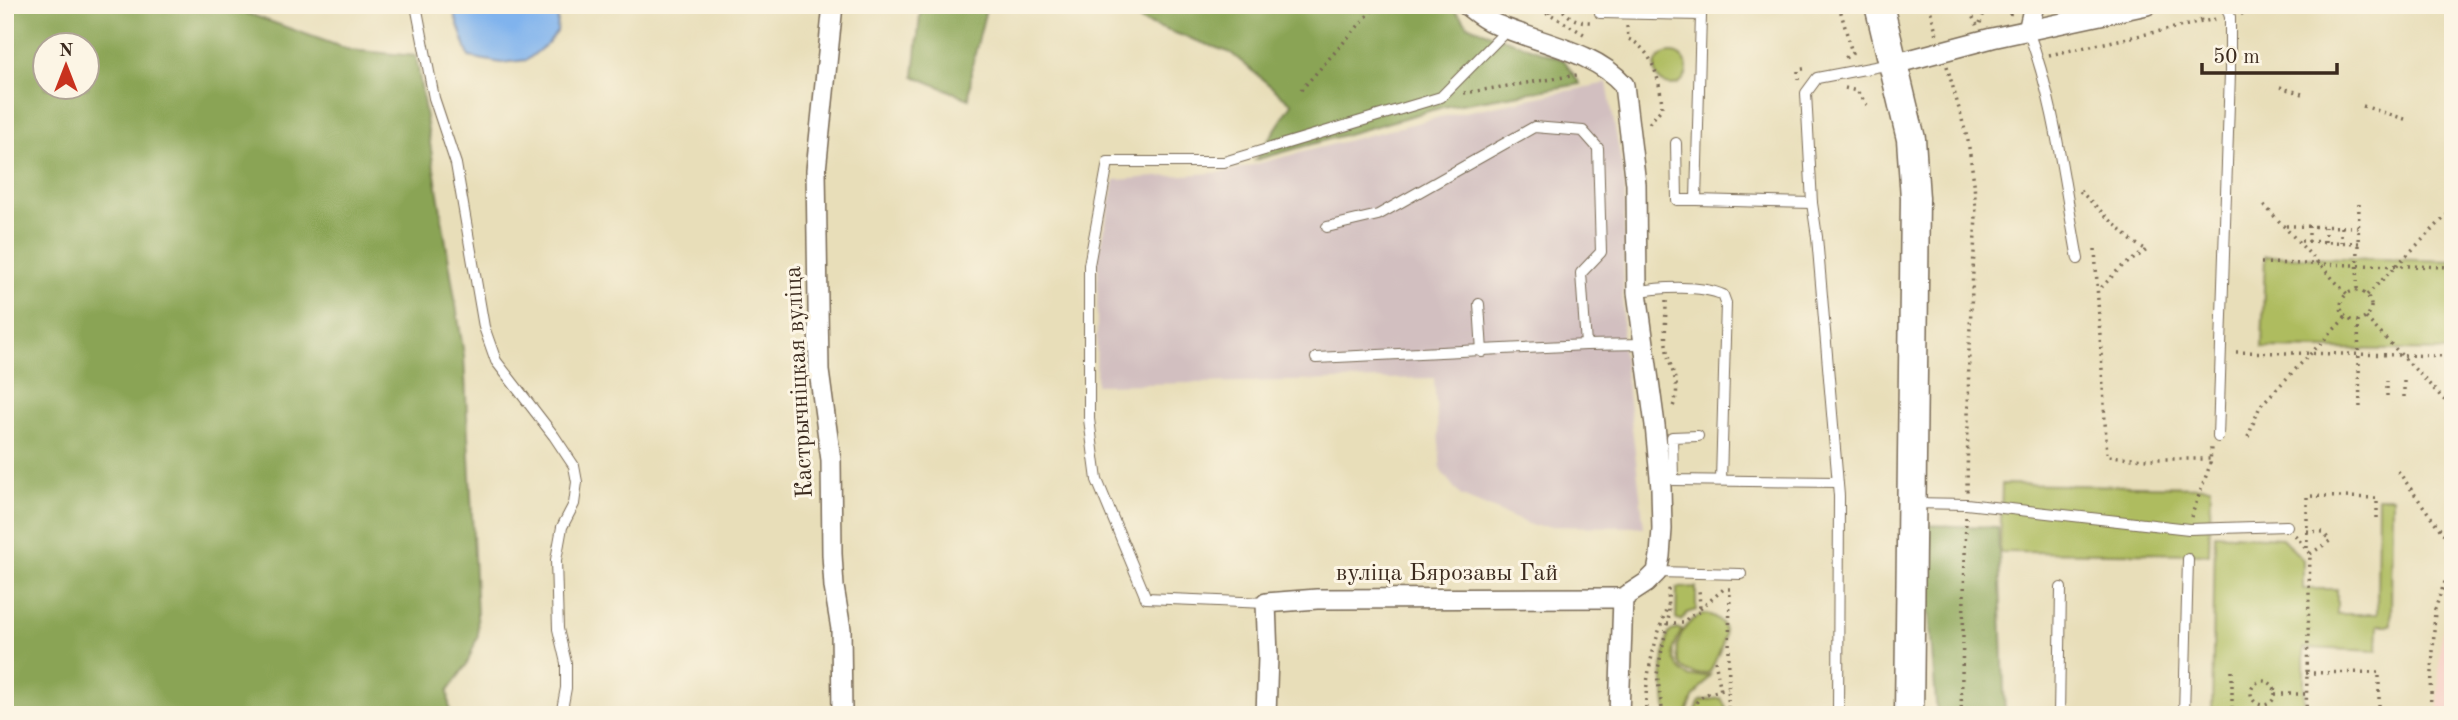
<svg xmlns="http://www.w3.org/2000/svg" width="2458" height="720" viewBox="0 0 2458 720" font-family="'Old Standard TT',serif">
	<style>
		.built { fill: #f7d1c8 }
		.industrial { fill: #d2bfc0 }
		.green { fill: #aebc5e; stroke: #74733e; stroke-width: 2 }
		.forest { fill: #8aa455; stroke: #62673a; stroke-width: 2; fill-rule: evenodd }
		.water { fill: #80b3ed; stroke: #5e6e86; stroke-width: 2 }
		.lines { fill: none; stroke-linecap: round; stroke-linejoin: round }
		.service-casing { stroke: #786954; stroke-width: 12 }
		.minor-casing { stroke: #786954; stroke-width: 22 }
		.secondary-casing { stroke: #786954; stroke-width: 31 }
		.path { stroke: #786954; stroke-width: 3.5; stroke-dasharray: 2 5; stroke-linecap: butt }
		.service { stroke: #fff; stroke-width: 10 }
		.minor { stroke: #fff; stroke-width: 19 }
		.secondary { stroke: #fff; stroke-width: 28 }
		.labels { text-anchor: middle; dominant-baseline: central; stroke-width: 6; stroke-linejoin: round; paint-order: stroke }
		.street-label { font-size: 24px; fill: #3b2a1e; stroke: #fcf5e5 }
	</style>
	<rect width="100%" height="100%" fill="#fcf5e5"/>
	<filter id="ink" filterUnits="userSpaceOnUse"><feTurbulence type="fractalNoise" baseFrequency=".0143" numOctaves="2"/><feDisplacementMap in="SourceGraphic" scale="14" xChannelSelector="R" yChannelSelector="G"/><feConvolveMatrix kernelMatrix="1 2 1 2 8 2 1 2 1" color-interpolation-filters="sRGB"/></filter>
	<filter id="wash" filterUnits="userSpaceOnUse"><feTurbulence type="fractalNoise" baseFrequency=".00686" numOctaves="4" result="noise"/><feDisplacementMap in="SourceGraphic" scale="28" xChannelSelector="R" yChannelSelector="G"/><feGaussianBlur stdDeviation="1.57" result="paint"/><feColorMatrix in="noise" values="0 0 0 0 0 0 0 0 0 0 0 0 0 0 0 0 0 1.4 0 .05"/><feComposite in="paint" operator="in"/></filter>
	<g filter="url(#wash)">
		<rect width="100%" height="100%" fill="#e8deb9"/>
		<path class="built" d="M2453,603v112h-15l2,-69 6,-31z"/>
		<path class="industrial" d="M1607,83l18,101 -3,160 22,183 -111,-1 -73,-31 -19,-24 -7,-93 -338,7 2,-128 17,-77 110,-8 215,-55z"/>
		<g class="green">
			<circle cx="1671" cy="69" r="16"/>
			<path d="M2265,256l188,5v90l-191,-3z"/>
			<path d="M2002,484l209,3 -2,67 -209,-2z"/>
			<path d="M2378,497h14l-1,128h-13l-1,26 -73,-3v67h-92l3,-181 67,4 21,22v29h34v25h40z"/>
			<path d="M1696,587v23l-9,3 -5,7 -6,-1 1,-31z"/>
			<path d="M1706,614c33,8 13,37 4,58 -47,14 -39,-51 -4,-58z"/>
			<path d="M1678,629l4,1c-12,20 -13,32 7,47l21,-2 -17,23 -7,17h-19l-5,-46 6,-34 3,-4z"/>
			<path d="M1721,698l5,9v8h-32l6,-14z"/>
		</g>
		<g class="forest">
			<path d="M5,5h219l126,45 66,6 48,299 14,280 -11,29 -19,27 2,24h-445zM46,46h42v42h-42z"/>
			<path d="M921,5h66l-15,61 -3,33 -55,-23z"/>
			<path d="M1122,5h328l19,21 95,34 16,24 -137,23 -188,53 37,-56 -61,-51 -90,-32z"/>
			<path d="M1922,525l76,2 7,188h-68z"/>
		</g>
		<path class="water" d="M455,5h104l-2,27 -10,12 -20,16 -26,3 -32,-6 -17,-50z"/>
	</g>
	<g filter="url(#ink)">
		<g class="lines">
			<g class="service-casing">
				<g id="service">
					<path d="M416,5l18,93 22,66 28,163 12,34 58,75 20,30 3,16 -3,22 -12,23 -6,33 2,69 8,34v25l-5,27"/>
					<path d="M1600,13l101,2 -5,185 116,3"/>
					<path d="M2028,31c27,70 36,154 50,228"/>
					<path d="M1676,143l1,57h19"/>
					<path d="M1327,227l51,-12 156,-88 49,4 15,17 3,104 -20,21 5,72"/>
					<path d="M1637,292c23,-5 65,-7 86,3l3,8 -5,177"/>
					<path d="M1479,304l3,48"/>
					<path d="M1316,358l270,-13 59,-1"/>
					<path d="M1698,436l-26,1 1,43 164,2"/>
					<path d="M2218,437l12,-365v-55l-4,-12"/>
					<path d="M1912,503l54,1 223,25 98,-3"/>
					<path d="M1657,572l84,2"/>
					<path d="M1266,603l-120,-5 -49,-118 -8,-61v-154l19,-103h116l217,-65 67,-68"/>
					<path d="M1838,715l1,-219 -22,-259 -5,-34 -6,-110 11,-15 74,-14"/>
					<path d="M2059,715l2,-127"/>
					<path d="M2184,715l4,-156"/>
				</g>
			</g>
			<g class="minor-casing">
				<g id="minor">
					<path d="M833,5l-17,165 3,201 12,89 1,94 2,33 7,42 1,86"/>
					<path d="M1466,5c8,6 17,14 27,18 40,19 101,27 131,62l12,99 1,108 18,133 6,63 1,41 -2,27 -3,16 -11,11 -23,15"/>
					<path d="M2028,31l6,-26"/>
					<path d="M1894,64l98,-26 155,-33"/>
					<path d="M1266,715l2,-58 -2,-54 51,-4 306,-1"/>
					<path d="M1619,715l4,-117"/>
				</g>
			</g>
			<g class="secondary-casing">
				<path id="secondary" d="M1879,5l32,134 4,59 -6,517"/>
			</g>
			<g class="path">
				<path d="M1526,5l24,9 37,22"/>
				<path d="M1547,5l3,9"/>
				<path d="M1559,5c9,13 17,17 33,17"/>
				<path d="M1839,5l13,48 -8,6"/>
				<path d="M1929,5l8,30"/>
				<path d="M1966,5l11,20"/>
				<path d="M2198,5l3,17"/>
				<path d="M2241,14l35,-9"/>
				<path d="M2010,15l1,-10"/>
				<path d="M1980,23l7,-18"/>
				<path d="M1627,26l1,13c25,9 33,45 34,69l-15,18"/>
				<path d="M2049,55l167,-36"/>
				<path d="M1947,66l21,75 6,41 2,33 -7,131 -2,146"/>
				<path d="M1798,80v-10l10,-2"/>
				<path d="M2280,87l22,7"/>
				<path d="M1845,88l12,3 10,14"/>
				<path d="M1301,90l76,-85"/>
				<path d="M1464,93l113,-18"/>
				<path d="M2363,106l45,14"/>
				<path d="M2080,191l53,51 14,8 -27,18 -21,22"/>
				<path d="M2264,205l83,89"/>
				<path d="M2286,226l73,1"/>
				<path d="M2309,226v16"/>
				<path d="M2341,227v15"/>
				<path d="M2301,241l58,2"/>
				<path d="M2325,242v-15"/>
				<path d="M2095,249l12,207 40,3h64"/>
				<path d="M2261,263l192,4"/>
				<path d="M2357,289l2,-85"/>
				<circle cx="2356" cy="306" r="15"/>
				<path d="M2367,295l86,-86"/>
				<path d="M1666,301c0,16 -2,34 1,50 4,23 16,33 5,58"/>
				<path d="M2366,318l87,91"/>
				<path d="M2358,321l2,88"/>
				<path d="M2236,352l217,4"/>
				<path d="M2404,381v16"/>
				<path d="M2387,396v-15"/>
				<path d="M2248,437l12,-31 86,-89"/>
				<path d="M2398,471l54,75 -3,25h4"/>
				<path d="M2191,517l19,-52 1,-18"/>
				<path d="M2307,531l16,1 7,9 -20,13"/>
				<path d="M2295,535l15,19 -4,161"/>
				<path d="M2452,546l1,-43"/>
				<path d="M2307,548v-52l70,2v21"/>
				<path d="M1728,589h2l-2,126"/>
				<path d="M1700,609l25,-21"/>
				<path d="M1667,623h17l5,-7 11,-4 -1,-25"/>
				<path d="M1715,660l6,31"/>
				<path d="M2306,673l73,-1v43"/>
				<circle cx="2263" cy="693" r="12"/>
				<path d="M2275,694h31"/>
				<path d="M1646,715c-2,-39 9,-75 22,-110"/>
				<path d="M1663,715l-6,-41 12,-59 -1,-28"/>
				<path d="M1690,715c8,-22 18,-22 38,-26"/>
				<path d="M1961,715l5,-198"/>
				<path d="M2232,715v-47"/>
				<path d="M2430,715l5,-106 14,-38"/>
			</g>
			<use href="#service" class="service"/>
			<use href="#minor" class="minor"/>
			<use href="#secondary" class="secondary"/>
		</g>
	</g>
	<g class="labels">
		<g class="street-label">
			<text transform="translate(800 382) rotate(-93)">Кастрычніцкая вуліца</text>
			<text x="1447" y="574">вуліца Бярозавы Гай</text>
		</g>
	</g>
	<rect width="2458" height="720" fill="none" stroke="#fcf5e5" stroke-width="28"/>
	<g transform="translate(66 66)"><circle r="33" fill="#fcf5e5" stroke="#afa495" stroke-width="2"/>
	<path d="M0-5L12 26L0 18L-12 26Z" fill="#c8321e"/>
	<text y="-10" font-size="19" font-weight="bold" text-anchor="middle" fill="#3b2a1e">N</text>
	</g>
	<path d="M2202 63v10h135v-10" fill="none" stroke="#3b2a1e" stroke-width="3.5"/>
	<text x="2213" y="63" font-size="21" fill="#3b2a1e" stroke="#fcf5e5" stroke-width="5" paint-order="stroke">50 m</text>
</svg>
